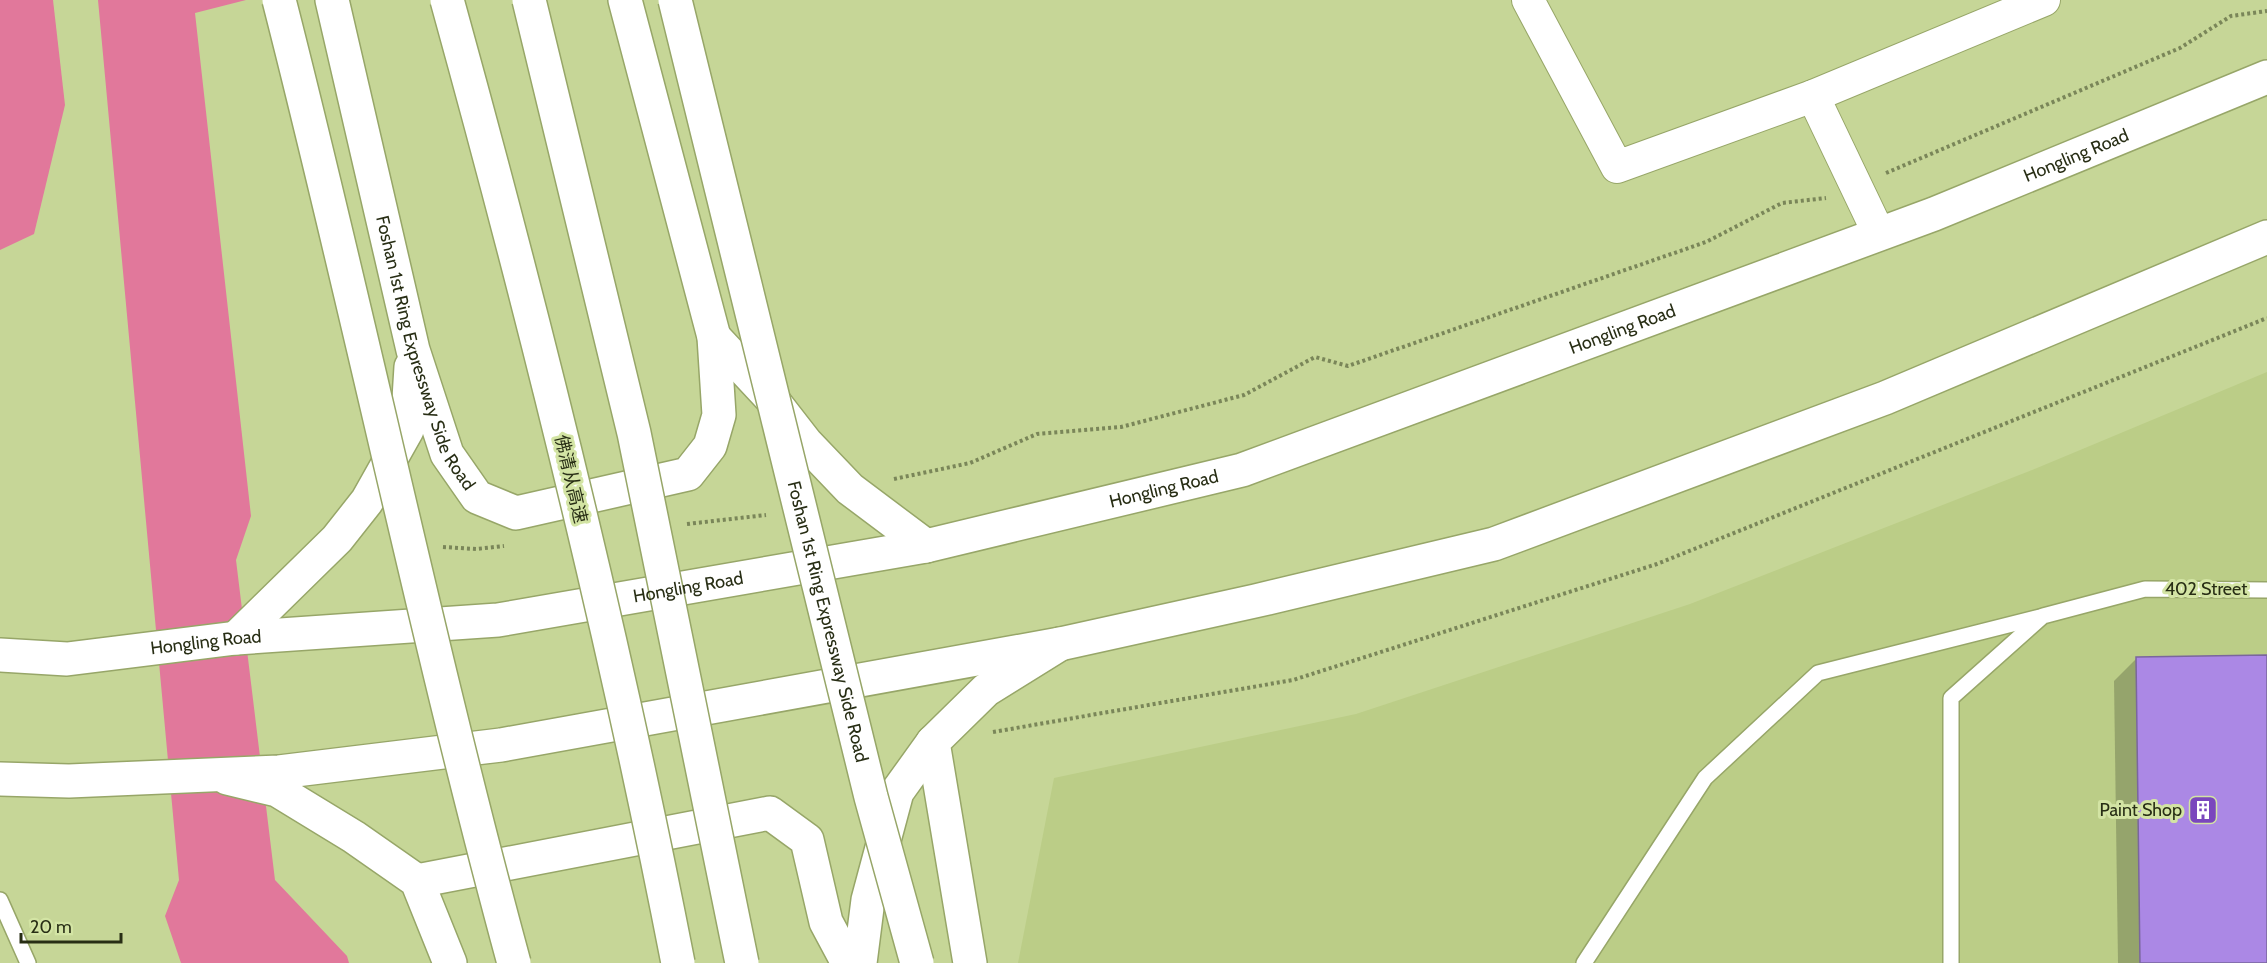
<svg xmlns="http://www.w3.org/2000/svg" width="2267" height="963" viewBox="0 0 2267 963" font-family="Cabin,'Noto Sans SC',sans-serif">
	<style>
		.built { fill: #bbcd87 }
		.water { fill: #e1789b }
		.shadow { fill: #0003 }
		.building { fill: #ab88e5; stroke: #7a669d; stroke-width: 1.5 }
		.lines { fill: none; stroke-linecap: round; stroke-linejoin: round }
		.lane-casing { stroke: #97a668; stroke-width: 18 }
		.street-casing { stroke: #97a668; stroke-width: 34 }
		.secondary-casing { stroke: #97a668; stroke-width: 36 }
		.primary-casing { stroke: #97a668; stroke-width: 36 }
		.highway-casing { stroke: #97a668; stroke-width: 36 }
		.path { stroke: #7a8659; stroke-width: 4; stroke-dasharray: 3 3; stroke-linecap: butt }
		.lane { stroke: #fff; stroke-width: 15 }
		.street { stroke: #fff; stroke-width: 32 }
		.secondary { stroke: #fff; stroke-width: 33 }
		.primary { stroke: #fff; stroke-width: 33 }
		.highway { stroke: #fff; stroke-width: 33 }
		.secondary-bridge-casing { stroke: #97a668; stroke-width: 36; stroke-linecap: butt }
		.highway-bridge-casing { stroke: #97a668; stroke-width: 36; stroke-linecap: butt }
		.secondary-bridge { stroke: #fff; stroke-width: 33 }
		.highway-bridge { stroke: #fff; stroke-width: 33 }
		.labels { text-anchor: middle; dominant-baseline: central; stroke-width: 6; stroke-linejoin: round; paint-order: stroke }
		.street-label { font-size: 18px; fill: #282e15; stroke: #d3e4a4 }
		.poi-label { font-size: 18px; fill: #282e15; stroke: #d3e4a4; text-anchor: end }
	</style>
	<rect width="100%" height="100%" fill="#c6d697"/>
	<path class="built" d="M2267,372v591h-1249l36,-185 302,-64 334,-110 347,-136z"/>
	<g class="water">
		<path d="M0,0h53l12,105 -31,129 -34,16z"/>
		<path d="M98,0h148l-51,13 56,503 -15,44 39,320 72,76 2,7h-168l-16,-47 14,-36z"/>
	</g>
	<path class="shadow" d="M2267,657v306h-149l-4,-282 23,-23z"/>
	<path class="building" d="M2267,655v308h-127l-4,-306z"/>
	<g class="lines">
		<g class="lane-casing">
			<g id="lane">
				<path d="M0,900l28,63"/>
				<path d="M1584,963l121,-185 113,-105 222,-56"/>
				<path d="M1951,963v-265l92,-82 102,-27 122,1"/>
			</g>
		</g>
		<g class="street-casing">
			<g id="street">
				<path d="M1528,0l89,167 196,-71 231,-96"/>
				<path d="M1813,96l66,138"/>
			</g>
		</g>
		<g class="secondary-casing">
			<g id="secondary">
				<path id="s1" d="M332,0l81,350 34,104 30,43 39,16 172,-39 22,-28 9,-31 -5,-78 -89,-337"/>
				<path d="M714,337l57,61 35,45 44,46 76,57"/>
				<path d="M236,638l101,-99 30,-38 40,-71 4,-63"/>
				<path d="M227,778l50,12 77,47 63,44 33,82"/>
				<path d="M970,963l-37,-221 53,-52 74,-46"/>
			</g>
		</g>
		<g class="primary-casing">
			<g id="primary">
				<path id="s2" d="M0,655l67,4 169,-21 262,-18 428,-74 316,-76 692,-256 333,-137"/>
				<path d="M0,779l69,2 210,-9 222,-27 559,-101 195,-43 239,-57 391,-146 382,-161"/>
			</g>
		</g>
		<g class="highway-casing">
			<g id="highway">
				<path d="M417,881l353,-68 37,27 19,82 22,41"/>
				<path d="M860,963l8,-63 29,-108 36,-50"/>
			</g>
		</g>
		<g class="path">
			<path d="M1886,173l294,-125 51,-32 36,-5"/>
			<path d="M894,479l76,-16 67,-29 84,-7 123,-32 71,-38 33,9 358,-124 76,-39 44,-5"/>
			<path d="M687,524l79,-9"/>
			<path d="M443,547l33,2 28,-3"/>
			<path d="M993,732l300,-52 364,-116 610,-246"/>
		</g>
		<use href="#lane" class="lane"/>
		<use href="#street" class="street"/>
		<use href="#secondary" class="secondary"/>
		<use href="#primary" class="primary"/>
		<use href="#highway" class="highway"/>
		<g class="secondary-bridge-casing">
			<g id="secondary-bridge">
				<path d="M279,0c82,320 148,644 235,963"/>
				<path id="s3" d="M675,0l196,797 46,166"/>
			</g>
		</g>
		<g class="highway-bridge-casing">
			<g id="highway-bridge">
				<path d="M447,0c88,318 168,639 231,963"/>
				<path d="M529,0l105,433 108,530"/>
			</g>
		</g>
		<use href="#secondary-bridge" class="secondary-bridge"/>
		<use href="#highway-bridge" class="highway-bridge"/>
	</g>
	<defs>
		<g id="building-square" transform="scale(1.5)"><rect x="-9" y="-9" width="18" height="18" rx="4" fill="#7a46bd" stroke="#d3e4a4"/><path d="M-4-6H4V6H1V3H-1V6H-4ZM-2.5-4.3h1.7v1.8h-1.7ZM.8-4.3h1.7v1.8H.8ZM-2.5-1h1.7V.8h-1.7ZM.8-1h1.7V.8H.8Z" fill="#fff"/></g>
	</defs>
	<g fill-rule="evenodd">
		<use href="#building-square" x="2203" y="810"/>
	</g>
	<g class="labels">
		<g class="street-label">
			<text stroke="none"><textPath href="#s2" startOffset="2151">Hongling Road</textPath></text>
			<text stroke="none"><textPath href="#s2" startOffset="1665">Hongling Road</textPath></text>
			<text stroke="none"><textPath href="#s1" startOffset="366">Foshan 1st Ring Expressway Side Road</textPath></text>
			<text transform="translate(571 479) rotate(77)">佛清从高速</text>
			<text stroke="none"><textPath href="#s2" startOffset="1179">Hongling Road</textPath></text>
			<text stroke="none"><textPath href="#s2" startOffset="693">Hongling Road</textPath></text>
			<text x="2206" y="589">402 Street</text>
			<text stroke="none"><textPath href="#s3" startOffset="640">Foshan 1st Ring Expressway Side Road</textPath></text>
			<text stroke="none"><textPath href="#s2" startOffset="207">Hongling Road</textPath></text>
		</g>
		<g class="poi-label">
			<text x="2182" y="810">Paint Shop</text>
		</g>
	</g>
	<path d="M21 933v9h100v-9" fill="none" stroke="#282e15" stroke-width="3"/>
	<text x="30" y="933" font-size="18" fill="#282e15" stroke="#d3e4a4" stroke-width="4.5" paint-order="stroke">20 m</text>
</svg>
